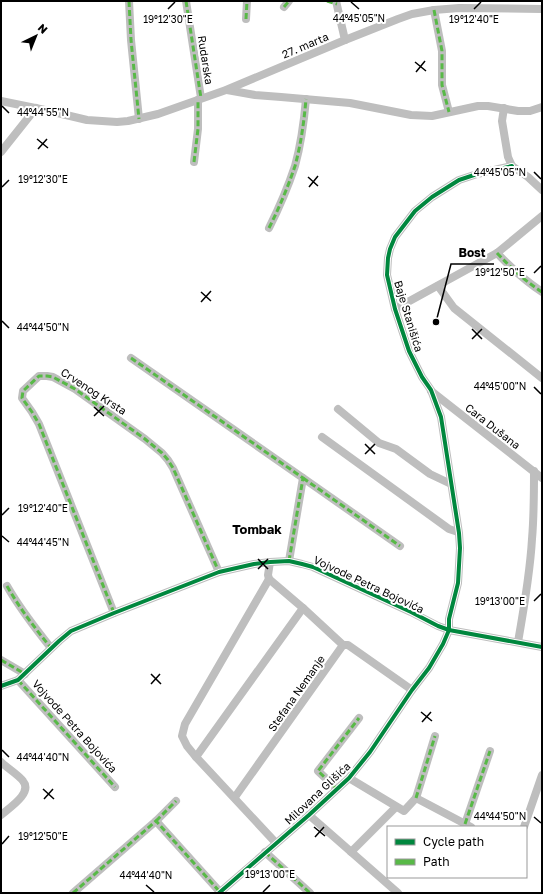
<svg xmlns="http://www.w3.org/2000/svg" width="543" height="894" viewBox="0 0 543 894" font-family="'Golos Text',sans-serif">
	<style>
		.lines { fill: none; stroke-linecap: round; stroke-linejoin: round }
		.minor { stroke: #bebebe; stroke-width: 8 }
		.quiet { stroke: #58b947; stroke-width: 3; stroke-dasharray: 6 3; stroke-linecap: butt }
		.cycleway-casing { stroke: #fff; stroke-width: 6 }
		.cycleway { stroke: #00873e; stroke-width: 4 }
		.ticks { fill: none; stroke: #000; stroke-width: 1.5 }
		.labels { text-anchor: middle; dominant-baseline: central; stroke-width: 4; stroke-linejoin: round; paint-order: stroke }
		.street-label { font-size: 11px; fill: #000; stroke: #fff }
		.quarter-label { font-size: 13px; font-weight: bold; fill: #000; stroke: #fff }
		.ticks-label { font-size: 10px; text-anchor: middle; fill: #000; stroke: #fff; stroke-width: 4; stroke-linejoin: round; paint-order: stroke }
		.leader { fill: none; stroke: #000; stroke-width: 1.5 }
		.callout-dot { fill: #000; stroke: #fff; stroke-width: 1.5 }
		.callout-label { font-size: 12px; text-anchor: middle; font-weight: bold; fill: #000; stroke: #fff; stroke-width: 4; stroke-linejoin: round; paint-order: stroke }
	</style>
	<rect width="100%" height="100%" fill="#fff"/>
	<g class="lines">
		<g class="minor">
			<path d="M129,1l2,39 8,79"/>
			<path d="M186,1l15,97"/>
			<path d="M336,1l9,39"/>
			<path d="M284,7l5,-6"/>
			<path d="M434,10l8,41v34l7,27"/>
			<path d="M246,19l1,-18"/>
			<path d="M227,90l28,5 26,2 69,6 61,12 21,1 46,-10h10l30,5h12l12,-4"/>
			<path d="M1,101l44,9 42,10 30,2 11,-1 30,-7 68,-24 119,-50 53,-21 14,-5 22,-4 25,-2 83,1"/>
			<path d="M504,108l-2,13 6,36 4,9 16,11 14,13"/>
			<path d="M1,152l35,-44"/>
			<path d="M194,162l4,-33v-29"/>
			<path d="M269,228c10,-20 19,-41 26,-62 6,-22 9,-44 11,-67"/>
			<path d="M497,253c15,16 27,27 45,39"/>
			<path d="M438,286l16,22 88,70"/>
			<path d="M395,309l102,-56 45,-37"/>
			<path d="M131,358l172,120 -14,83"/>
			<path d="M431,391l111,87"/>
			<path d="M338,409l41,34 17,6 34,25 21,10"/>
			<path d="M322,437l127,92 9,3"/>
			<path d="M303,478l97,68"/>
			<path d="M270,562l-2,13 1,4 -4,7 -80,138 -3,12 5,10 9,11 80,86"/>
			<path d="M7,586c13,23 28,42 44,62"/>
			<path d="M114,613l-75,-189 -7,-12 -10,-14 1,-7 16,-15h8l6,1 22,12 70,50 17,14 6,7 5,8 46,104"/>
			<path d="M518,642c6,-34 12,-68 14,-103 2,-23 2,-45 2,-68"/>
			<path d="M343,645h5l64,45"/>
			<path d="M1,660l24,14"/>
			<path d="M18,680l97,107"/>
			<path d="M1,686l17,-6 41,-39 12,-10 43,-18 105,-41 35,-8 16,-2 19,-1 13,3 11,3 98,45 27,14 11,4 93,17"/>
			<path d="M196,757l107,-149"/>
			<path d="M1,762c5,5 19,14 22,19 10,12 -14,27 -22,34"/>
			<path d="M349,778l55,33 12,-13 55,29"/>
			<path d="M337,789l-19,-18 41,-53"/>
			<path d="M235,797l108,-152 -40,-37 -34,-29"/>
			<path d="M416,798l19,-62"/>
			<path d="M309,815l89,78"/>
			<path d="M156,821l20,-20"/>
			<path d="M465,824l25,-73"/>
			<path d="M524,827l18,-52"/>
			<path d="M265,852l45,41"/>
			<path d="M351,852l45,-45"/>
			<path d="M73,893l83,-72 64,71"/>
			<path d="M219,893l90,-78 40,-37 21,-26 42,-62 17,-22 14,-24 6,-14v-11l9,-36 2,-35 -1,-15 -18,-116 -10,-27 -9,-13 -13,-26 -14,-42 -8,-34 1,-17 2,-9 5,-12 20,-26 17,-14 27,-17 18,-6 35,-8"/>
		</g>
		<g class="quiet">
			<path d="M129,1l2,39 8,79"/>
			<path d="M186,1l15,97"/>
			<path d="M327,1l10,3"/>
			<path d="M284,7l5,-6"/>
			<path d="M434,10l8,41v34l7,27"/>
			<path d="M246,19l1,-18"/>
			<path d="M194,162l4,-33v-29"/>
			<path d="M269,228c10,-20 19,-41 26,-62 6,-22 9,-44 11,-67"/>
			<path d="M497,253c15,16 27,27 45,39"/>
			<path d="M131,358l172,120 -14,83"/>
			<path d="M303,478l97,68"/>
			<path d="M7,586c13,23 28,42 44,62"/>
			<path d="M114,613l-75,-189 -7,-12 -10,-14 1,-7 16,-15h8l6,1 22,12 70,50 17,14 6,7 5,8 46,104"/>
			<path d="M1,660l24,14"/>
			<path d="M18,680l97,107"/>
			<path d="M337,789l-19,-18 41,-53"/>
			<path d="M416,798l19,-62"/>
			<path d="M156,821l20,-20"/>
			<path d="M465,824l25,-73"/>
			<path d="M265,852l45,41"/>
			<path d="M73,893l83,-72 64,71"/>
		</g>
		<g class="cycleway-casing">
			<g id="cycleway">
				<path d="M1,686l17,-6 41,-39 12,-10 43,-18 105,-41 35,-8 16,-2 19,-1 13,3 11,3 98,45 27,14 11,4 93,17"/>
				<path d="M219,893l90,-78 40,-37 21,-26 42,-62 17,-22 14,-24 6,-14v-11l9,-36 2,-35 -1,-15 -18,-116 -10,-27 -9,-13 -13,-26 -14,-42 -8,-34 1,-17 2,-9 5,-12 20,-26 17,-14 27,-17 18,-6 35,-8"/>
			</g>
		</g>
		<use href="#cycleway" class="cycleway"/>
	</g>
	<path class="ticks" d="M351,2l8,7M168,9l7,-7M474,9l7,-7M415,62l11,9M416,72l9,-11M2,106l7,7M37,139l11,9M38,149l9,-10M534,172l7,7M308,177l10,9M2,187l7,-7M309,187l9,-11M534,273l7,-7M201,292l10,9M201,302l10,-11M2,321l7,7M472,329l10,10M472,339l10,-10M534,387l7,7M94,407l10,9M94,416l10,-10M365,444l10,10M365,454l10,-10M2,515l7,-7M2,536l7,6M258,559l10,10M258,569l10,-10M534,601l7,-7M151,674l10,10M151,684l9,-10M421,712l11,9M422,722l9,-10M2,750l7,7M43,789l11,10M44,799l9,-10M534,817l7,6M314,827l11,9M315,837l9,-10M2,844l7,-8M146,885l8,7M263,892l7,-7"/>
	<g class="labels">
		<g class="street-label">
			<text transform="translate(305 45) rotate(-23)">27. marta</text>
			<text transform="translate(206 60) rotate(81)">Rudarska</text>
			<text transform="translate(409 316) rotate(73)">Baje Stanišića</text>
			<text transform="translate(94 391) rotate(33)">Crvenog Krsta</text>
			<text transform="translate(493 426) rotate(38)">Cara Dušana</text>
			<text transform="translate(369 584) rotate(25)">Vojvode Petra Bojovića</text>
			<text transform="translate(296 693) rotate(-55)">Stefana Nemanje</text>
			<text transform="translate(75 726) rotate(48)">Vojvode Petra Bojovića</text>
			<text transform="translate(317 793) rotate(-43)">Milovana Glišića</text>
		</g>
		<g class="quarter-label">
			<text x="257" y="529">Tombak</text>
		</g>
	</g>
	<g class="ticks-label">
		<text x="359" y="22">44°45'05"N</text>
		<text x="474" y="23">19°12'40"E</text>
		<text x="168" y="23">19°12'30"E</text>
		<text x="43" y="116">44°44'55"N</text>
		<text x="500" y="176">44°45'05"N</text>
		<text x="43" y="183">19°12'30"E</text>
		<text x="500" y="276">19°12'50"E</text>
		<text x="43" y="331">44°44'50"N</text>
		<text x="500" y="390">44°45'00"N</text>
		<text x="43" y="512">19°12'40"E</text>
		<text x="43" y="546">44°44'45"N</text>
		<text x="500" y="605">19°13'00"E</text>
		<text x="43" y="761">44°44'40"N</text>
		<text x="500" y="820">44°44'50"N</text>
		<text x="43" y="840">19°12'50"E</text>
		<text x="270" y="878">19°13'00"E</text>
		<text x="146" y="879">44°44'40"N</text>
	</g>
	<path class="leader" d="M436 322L451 264H494"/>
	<circle class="callout-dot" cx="436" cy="322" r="4"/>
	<g class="callout-label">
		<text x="472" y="257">Bost</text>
	</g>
	<rect width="543" height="894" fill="none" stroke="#000000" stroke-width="4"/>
	<rect x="387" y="826" width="140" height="52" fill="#ffffff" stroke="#999999"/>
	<rect x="395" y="839" width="20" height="6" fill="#00873e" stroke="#999999"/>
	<text x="423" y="846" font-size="12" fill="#000000">Cycle path</text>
	<rect x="395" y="859" width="20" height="6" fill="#58b947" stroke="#999999"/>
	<text x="423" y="866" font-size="12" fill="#000000">Path</text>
	<g transform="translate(36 36) rotate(43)" stroke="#ffffff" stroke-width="3" paint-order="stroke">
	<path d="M0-3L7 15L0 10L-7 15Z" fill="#000000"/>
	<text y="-6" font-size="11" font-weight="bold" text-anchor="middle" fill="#000000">N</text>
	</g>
</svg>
